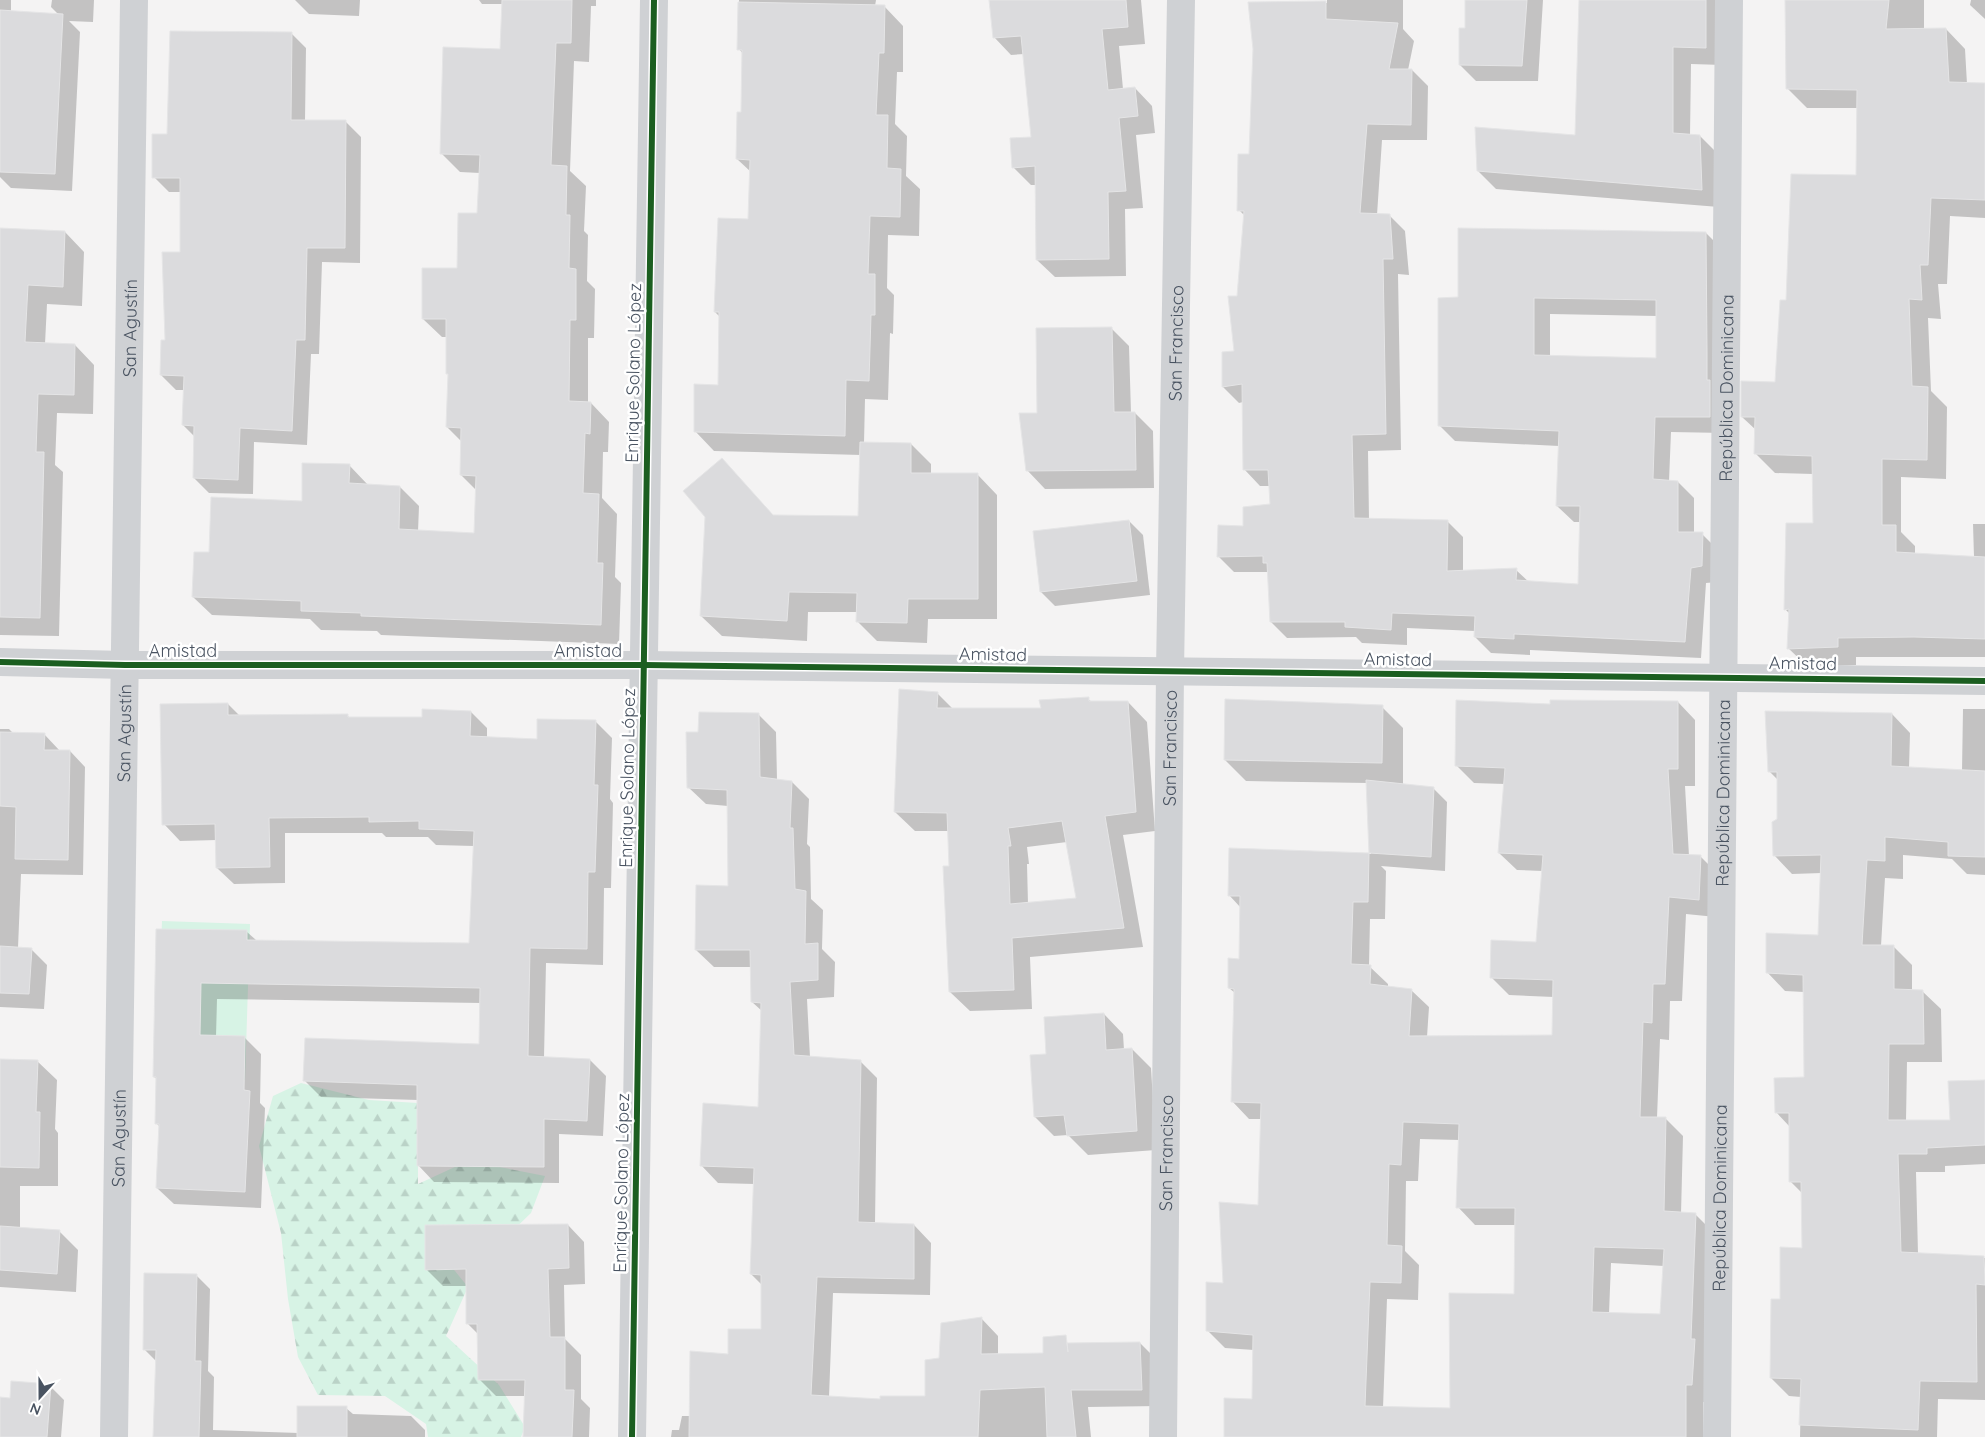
<svg xmlns="http://www.w3.org/2000/svg" width="1985" height="1437" viewBox="0 0 1985 1437" font-family="Quicksand,sans-serif">
	<style>
		.forest { fill: url(#forest-firs) }
		.pitch { fill: #d7f3e5 }
		.shadow { fill: #0003; fill-rule: evenodd }
		.building { fill: #dbdbdd; stroke: #e5e5e6; fill-rule: evenodd }
		.lines { fill: none; stroke-linecap: round; stroke-linejoin: round }
		.street { stroke: #cfd1d4; stroke-width: 28 }
		.cycleway-casing { stroke: #fff; stroke-width: 9 }
		.cycleway { stroke: #1b5e20; stroke-width: 6 }
		.labels { text-anchor: middle; dominant-baseline: central; stroke-width: 5; stroke-linejoin: round; paint-order: stroke }
		.street-label { font-size: 18px; fill: #495361; stroke: #fff }
	</style>
	<defs>
		<pattern id="forest-firs" width="22" height="20" patternUnits="userSpaceOnUse" patternTransform="scale(1.25)"><rect width="22" height="20" fill="#d7f3e5"/><path d="M5 1l3.5 6h-7zM16 11l3.5 6h-7z" fill="#bad2c7"/></pattern>
	</defs>
	<rect width="100%" height="100%" fill="#f4f3f3"/>
	<path class="forest" d="M301,1083l68,17 49,3v81l39,-18 27,-2 61,12 -14,37 -34,33 -60,3 31,38 -22,49 53,49 26,42 -4,10h-93l-2,-13 -41,-28 -67,-1 -20,-38 -10,-58 -7,-66 -22,-87 14,-50z"/>
	<path class="pitch" d="M162,921l88,3 -5,156 -89,-4z"/>
	<g class="shadow">
		<path d="M0,0h11v12l48,3 -8,-8 1,-7h42l-1,22 -24,-1 11,11 -8,159 -61,-3 -11,-11z"/>
		<path d="M295,0h65l-1,16 -50,-2z"/>
		<path d="M479,0h117v6h-5l-2,56 -15,-1 -4,110 16,15 -2,45 4,4 -1,46 8,8 -1,49h-6v65h3l18,19 -1,30h-5l-1,46 15,16 -2,63 6,6 -2,61 -238,-9 -4,-4 -56,-1 -11,-11 -98,-4 -19,-18 17,-44 93,-50 46,-38 19,20 32,2 19,19 -1,26 58,3 1,-44 -16,-16 1,-33 -15,-15 3,-51 -3,-3v-36h-5l-19,-18 35,-50 20,-55 2,-41 -20,-1 -19,-19 60,-103 2,-46h-21z"/>
		<path d="M739,0h137l-1,6h9l19,20v46h-6l-2,52 12,12 -1,40 14,13 -1,47 -31,-1 -1,53 7,7 -1,39 -3,-1 -2,67 -23,-1 -1,44 47,1 20,20v10h46l20,21v124h-69l-1,24 -50,-2 -20,-20 1,-9h-50l-1,29 -85,-5 -21,-20 20,-157 53,57 86,2 1,-63 -147,-4 -19,-20 24,-45 1,-69 -5,-5 35,-92 1,-48 -14,-13 5,-46 2,-58 -5,-6z"/>
		<path d="M990,0h151l4,44 -26,2 4,43 12,-1 17,18 3,27 -19,2 7,73 -18,1 1,67 -71,1 -18,-17 -1,-75h-5l-18,-18 20,-29 -9,-84 -13,1 -17,-18z"/>
		<path d="M1327,0h76v29l11,12 -6,29h4l16,16 -1,54h-45l-5,75h12l16,16 4,44 -11,-1 3,176 -33,1 1,68 78,2 16,16v34l53,-1 13,12 50,3 2,-63h-7l-17,-16 2,-60 -104,-5 -16,-16 21,-127 246,-65 16,16 3,184 -54,-1 -2,49 9,1 16,16v36h8l16,16 -1,32 -11,1 -5,75 -171,-8v5l-39,-2 -16,-16v-6l-68,-3v17l-45,-2 -6,-6 -69,1 -16,-16 -2,-50h-35l-16,-16 27,-29 26,-22 -1,-19h-10l-16,-17 -1,-67 -4,1 -16,-16 13,-34 9,-137 -6,-6 11,-55 4,-106 -4,-46h77zM1550,314l107,2v43l-107,-2z"/>
		<path d="M1466,0h77l-5,81h-62l-16,-16 7,-36z"/>
		<path d="M1580,0h138l5,65 -32,-1 -1,72h10l18,18 1,53 -223,-18 -18,-18 98,-35z"/>
		<path d="M1787,0h137v30l22,-1 19,20 2,35 18,1v133l-35,-2 -3,68h-9l3,35 -13,-1 3,73 16,16 -1,72 -45,-2v55l14,14v8l59,3 -1,-33h12v133h-129v8l-48,2 -20,-19 2,-34 -5,-5 29,-84 -1,-51 -38,-1 -20,-20 1,-23 -14,-13 35,-34 10,-82 70,-125 1,-68h-51l-20,-20z"/>
		<path d="M1971,0h14v19l-15,-14z"/>
		<path d="M291,33l15,15 -1,73 41,1 15,15 -1,126 -38,-1 -3,92h-8l-4,91 -53,-3 -1,52 -44,-1 -15,-15 1,-41 -12,-12 2,-35h-9l-15,-15 20,-122v-61h-12l-15,-15 15,-41z"/>
		<path d="M0,229l65,3 19,20 -2,54 -35,-2 -2,40 30,1 19,20 -1,49 -36,-1 -2,52 8,7 -4,164 -59,-1z"/>
		<path d="M1111,328l18,18 2,67h4l18,18 1,57 -109,1 -18,-19 12,-56z"/>
		<path d="M1129,521l14,14 7,60 -95,11 -14,-14z"/>
		<path d="M937,693l16,16 89,1 46,-11 4,3h36l19,20 8,109 -32,4 20,112 -113,10 2,52 -62,2 -20,-19 -1,-161h-34l-20,-19zM1067,842l11,57 -50,5 -1,-40h2l-2,-17z"/>
		<path d="M1678,702l17,18v66h-10l4,70h11l18,18 -2,43 -30,-3 -4,87h-12l-1,39 -9,-1 -3,79h8l18,18 -2,78h14l18,18 -4,170h-6v35h-478l28,-37 1,-50 -29,-2 -17,-17 16,-46 35,-79 3,-87h-13l-17,-18 3,-108 -6,-5 11,-28 1,-52 -12,-13 1,-46 141,5 -3,-71 -122,-2 -21,-21 157,-53 21,21v57l30,3 14,14 -2,69 -64,-5 5,5 -1,48h-15l-1,47 19,18v3l23,3 18,17 -2,30 126,-1 1,-39 -45,-2 -17,-17 46,-34 5,-73 -26,-1 -18,-17 6,-69 -31,-1 -18,-18 96,-60zM1420,1139l40,1 -2,67 17,18h41l-1,70 -64,114 -68,-1 4,-109 31,1 1,-35 -14,-14 1,-70h12zM1611,1263l53,3 -3,50 -52,-2z"/>
		<path d="M228,704l12,12 107,-1 3,3h73l48,-6 16,16v10l51,2 57,-19 17,17 -2,61 3,4 -2,85h-7l-1,77 -57,-2 -2,95 46,2 16,16 -3,60 -44,-2v49l-125,-1 -16,-17v-65l-97,-3 -16,-16 175,-36 1,-42 -264,-4 -1,38 29,1 16,16 -1,49 5,5 -4,100 -87,-4 -17,-16 3,-61 -4,-4 1,-44 -3,-2 4,-147 89,2 10,9 214,3 3,-98 -38,-1 -8,-8h-42l-4,-4h-97v50l-51,1 -17,-16v-28l-37,1 -16,-17z"/>
		<path d="M1963,709h22v166l-18,-1 -15,-15 -49,-4v24l-18,-1 -4,68h12l19,19v25l10,1 19,18 1,53h-35l-1,59h45l34,-40v83l-40,2v6h-29l2,82 67,4v142l-47,-1 -1,38h-137l1,-40 -12,-1 -18,-18 10,-77 22,-52v-55l-13,-13v-54l-14,-15 29,-34 -1,-86 -19,-1 -18,-19 52,-36 3,-63 -30,1 -18,-19 4,-35 1,-39 -10,-10 123,-57 18,19 -1,35 53,3z"/>
		<path d="M759,715l17,17 1,48 15,2 17,17 -2,45 3,3 1,52 12,11 -1,39 13,13 -1,35 -27,2 3,58 50,4 17,17 -2,146 39,1 17,18 -1,52 -97,-2 -4,104 52,3 45,-3 15,-38 40,-41 17,18v19l71,-2 71,-10 17,17 2,46 -71,1 3,30h-420l1,-7h7l3,-14h8l39,-61 34,-25 -1,-45 -11,-11 3,-90 -36,-1 -17,-18 58,-57 3,-97 -10,-9v-35h-38l-18,-17 34,-63 -2,-81 -22,-2 -18,-17 11,-54z"/>
		<path d="M0,729h9l5,5h30l16,17h10l15,16 -2,108 -62,-1 -3,74 13,1 16,16 -3,44 -44,-2z"/>
		<path d="M1104,1014l19,20 1,16 8,-1 19,19 5,82 -68,5 -20,-20 -14,1 -19,-19 13,-62z"/>
		<path d="M0,1060l37,1 20,19 -2,49 3,4v53h-38v43l39,2 19,19 -2,42 -76,-5z"/>
		<path d="M568,1225l16,17 1,42 -21,1 1,54 16,16v44l9,9 -1,29h-65l2,-41h-30l-17,-17v-44l-11,-11 -1,-38h-24l-17,-17z"/>
		<path d="M196,1275l14,14 -2,82 6,6 -1,53 86,3 47,-25 7,6 58,2 14,14v7h-270l2,-75 -13,-13z"/>
		<path d="M50,1386l14,14 -3,37h-61v-39l11,1z"/>
	</g>
	<g class="building">
		<path d="M502,0h70l-1,43h-15l-5,122 16,1 -1,49h4l-1,53 7,1v51h-6l-1,81 22,1 -1,32 -5,-1 -2,60 16,1 -2,69h6l-2,62 -240,-9v-3l-60,-2v-10l-109,-4 2,-45h15l2,-55 91,4v-38l48,1 -1,19 51,3 -1,43 75,4 2,-57 -16,-1 1,-47 -15,-1 2,-53h-2v-55h-24v-51h35l1,-55h19l3,-58 -40,-1 3,-107 57,2z"/>
		<path d="M989,0h137l2,27 -26,2 6,61 27,-3 3,29 -19,2 7,73 -18,1 1,67 -73,1 -1,-94 -23,2 -2,-30 21,-1 -10,-101 -28,2z"/>
		<path d="M1465,0h62l-5,66 -63,-1v-37h6z"/>
		<path d="M1579,0h127v48l-33,-1v86l27,2 2,55 -225,-19 -2,-44 100,8z"/>
		<path d="M1785,0h104l-3,29 60,-1 3,54 36,1v117l-54,-2 -3,67h-8l2,35 -13,-1 3,87 16,1 -1,73 -45,-1v66h14v27l89,5v82l-71,-2 -76,1v9l-51,2 2,-40 -5,1 2,-87h27l-1,-67 -58,-2 1,-37h-14v-36l34,1 5,-82h6l5,-126 65,1 1,-85 -71,-1z"/>
		<path d="M1326,1v18l72,4 -9,46h23l-1,56 -44,-1 -7,89 30,1 3,45h-10l3,175 -34,1 2,83 94,2 -1,51 70,-3 -1,12 62,4 2,-78h-24l3,-75 -121,-5v-128l20,-1v-69l248,4 1,120v28h3v37h-55l-2,62 25,2v51h25l-1,34 -11,2 -6,74 -171,-8v5l-40,-2 1,-21 -83,-3 -1,17 -46,-3v-5h-75l-3,-59h-4v-7l-46,1 1,-32 25,1v-19l27,-3 -2,-34h-25l-1,-86 -20,3v-35l12,-1 -6,-55h9l7,-85h-7l1,-57h11l4,-105 -5,-47zM1534,298l122,2v58l-122,-3z"/>
		<path d="M738,2l147,3 -1,48h-5l-3,62h12l-1,53 14,1 -1,48 -30,-1 -2,58h7v41h-4l-2,66 -23,-1 -1,56 -151,-4v-48l24,1 1,-73h-5l4,-94 30,1 2,-59 -14,-1 1,-47h4l1,-62h-5z"/>
		<path d="M0,10l63,4 -8,160 -55,-2z"/>
		<path d="M170,31l122,1 -1,88h55l-1,128h-38l-2,92h-9l-4,91 -52,-3 -2,52 -45,-2 1,-52 -12,-1 2,-49 -24,-1 1,-35h4l-3,-88h18v-74h-28v-44h15z"/>
		<path d="M0,228l65,3 -2,56 -35,-2 -3,57 50,2 -1,51 -36,-1 -2,58h8l-4,166 -40,-1z"/>
		<path d="M1112,327l2,85h21l1,58 -110,1 -7,-58h18l-1,-85z"/>
		<path d="M860,442l51,1v30h67v126h-70l-1,24 -51,-1 1,-29 -68,-1 -2,29 -87,-5 5,-99 -22,-26 39,-33 51,57 85,1z"/>
		<path d="M1129,520l8,61 -97,11 -7,-61z"/>
		<path d="M899,689l39,3 -1,16h104l-2,-8 50,-3v4h39l8,111 -31,4 19,112 -112,10 2,52 -65,2 -6,-126h6l-2,-53 -53,-1zM1062,821l14,77 -66,6 -2,-58h3l-3,-18z"/>
		<path d="M1225,699l158,6 -1,58 -158,-3z"/>
		<path d="M1456,700l94,4v-4l128,1v68h-10l5,85 28,1 -2,45 -30,-3 -4,87h-12l-1,39 -9,-1 -3,95h26l-2,94 32,2 -5,126h4l-3,46h-6v52h-462v-39l28,1 1,-64 -47,-4v-49l17,1 -4,-81 39,3 3,-102 -30,-1 3,-113 -6,-1v-30l11,1 1,-63h-12l1,-48 140,5 -1,49h-15l-2,62 20,1 -1,19 42,5 -3,47 143,-1 1,-55 -63,-2 1,-38 45,2 7,-87 -45,-2 7,-85 -50,-2zM1403,1122l56,2 -3,84h59l-1,86 -65,-1 1,115 -85,-2 5,-124 31,1 1,-37 -15,-1 2,-81 12,1zM1594,1247l70,2 -4,65 -68,-2z"/>
		<path d="M228,703v12l120,-1v3h74v-8l49,2 -1,25 67,3v-20l59,1 -2,65h4l-3,87h-7l-1,77 -57,-1 -2,108 62,3 -3,62 -43,-2v48l-127,-1v-81l-114,-4 2,-43 174,6 1,-56 -279,-5 -1,52 45,1 -1,54 6,1 -5,101 -89,-4 3,-64h-4l1,-47h-3l3,-148 91,1v10l222,3 5,-112 -55,-2v-8l-50,1v-5l-100,1 1,49 -54,1 -1,-44 -53,1 -2,-121z"/>
		<path d="M1765,711l127,2 -1,53 94,5v86l-37,-1v-14l-63,-5v24l-18,-1 -5,85h32v44l29,1 1,54h-35l-1,76h62l-2,-39 37,-1v65l-58,3v6h-29l3,98 83,4 1,29 -9,-1 1,98 -57,-1 -2,49 -119,-5 2,-46 -31,-1 1,-79h9v-52l22,1 -1,-66h-12v-69h-14l-1,-35 30,-1 -1,-102 -37,-2v-40l52,2 3,-80 -48,1 -1,-34 5,-3v-47h-9z"/>
		<path d="M699,712l60,1 1,64 32,4 -2,47h3l2,61 11,2 -1,53 13,-1v37l-28,2 4,73 67,5 -3,162 56,2v55l-97,-2 -6,118 69,4v-3h45v-36l14,-2 2,-35 41,-6 -1,37 62,-1v-16l23,-2 2,17 -1,-9 73,-1 2,48h-71l5,47h-29l-2,-50 -65,3 -2,47h-289l1,-86 38,3v-25h33v-54l-11,-1 4,-106 -54,-2 3,-63 55,4 3,-104 -10,-1 -1,-52h-55l1,-65 32,1 -1,-96 -40,-2 -1,-56h12z"/>
		<path d="M0,732l45,1 -1,17h26l-2,110 -53,-1 1,-52 -16,-1z"/>
		<path d="M1366,780l68,7 -3,70 -62,-4z"/>
		<path d="M0,946l32,2 -3,46 -29,-1z"/>
		<path d="M1104,1013l2,37 26,-2 5,83 -70,5 -3,-21 -30,2 -4,-62 16,-1 -2,-37z"/>
		<path d="M0,1059l38,1 -2,52h4l-1,56 -39,-1z"/>
		<path d="M568,1224l1,44 -21,1 2,68h15v53h9l-2,47h-49l2,-57h-47l-1,-56h-11v-55l-41,1v-45z"/>
		<path d="M0,1226l60,4 -3,44 -57,-4z"/>
		<path d="M144,1273l53,1 -2,87h6l-2,76h-46l3,-87h-13z"/>
		<path d="M11,1381l40,3 -4,53h-47v-40l10,1z"/>
		<rect x="297" y="1406" width="50" height="31"/>
	</g>
	<g class="lines">
		<g class="street">
			<path d="M0,662l125,3h519l1341,16"/>
			<path id="s1" d="M114,1437l20,-1437"/>
			<path d="M632,1437l22,-1437"/>
			<path id="s2" d="M1163,1437l7,-766 11,-671"/>
			<path id="s3" d="M1717,1437l12,-1437"/>
		</g>
		<g class="cycleway-casing">
			<g id="cycleway">
				<path d="M0,662l125,3h519l1341,16"/>
				<path d="M632,1437l22,-1437"/>
			</g>
		</g>
		<use href="#cycleway" class="cycleway"/>
	</g>
	<g class="labels">
		<g class="street-label">
			<text stroke="none"><textPath href="#s1" startOffset="1109">San Agustín</textPath></text>
			<text stroke="none"><textPath href="#s2" startOffset="1094">San Francisco</textPath></text>
			<text transform="translate(633 373) rotate(-89)">Enrique Solano López</text>
			<text stroke="none"><textPath href="#s3" startOffset="1049">República Dominicana</textPath></text>
			<text x="183" y="650">Amistad</text>
			<text x="588" y="650">Amistad</text>
			<text transform="translate(993 654) rotate(1)">Amistad</text>
			<text transform="translate(1398 659) rotate(1)">Amistad</text>
			<text transform="translate(1803 663) rotate(1)">Amistad</text>
			<text stroke="none"><textPath href="#s1" startOffset="704">San Agustín</textPath></text>
			<text stroke="none"><textPath href="#s2" startOffset="689">San Francisco</textPath></text>
			<text transform="translate(627 778) rotate(-89)">Enrique Solano López</text>
			<text stroke="none"><textPath href="#s3" startOffset="644">República Dominicana</textPath></text>
			<text stroke="none"><textPath href="#s1" startOffset="299">San Agustín</textPath></text>
			<text stroke="none"><textPath href="#s2" startOffset="284">San Francisco</textPath></text>
			<text transform="translate(621 1183) rotate(-89)">Enrique Solano López</text>
			<text stroke="none"><textPath href="#s3" startOffset="239">República Dominicana</textPath></text>
		</g>
	</g>
	<g transform="translate(40 1397) rotate(201)" stroke="#ffffff" stroke-width="4" paint-order="stroke">
	<path d="M0-4L9 19L0 12L-9 19Z" fill="#495361"/>
	<text y="-8" font-size="14" font-weight="bold" text-anchor="middle" fill="#495361">N</text>
	</g>
</svg>
